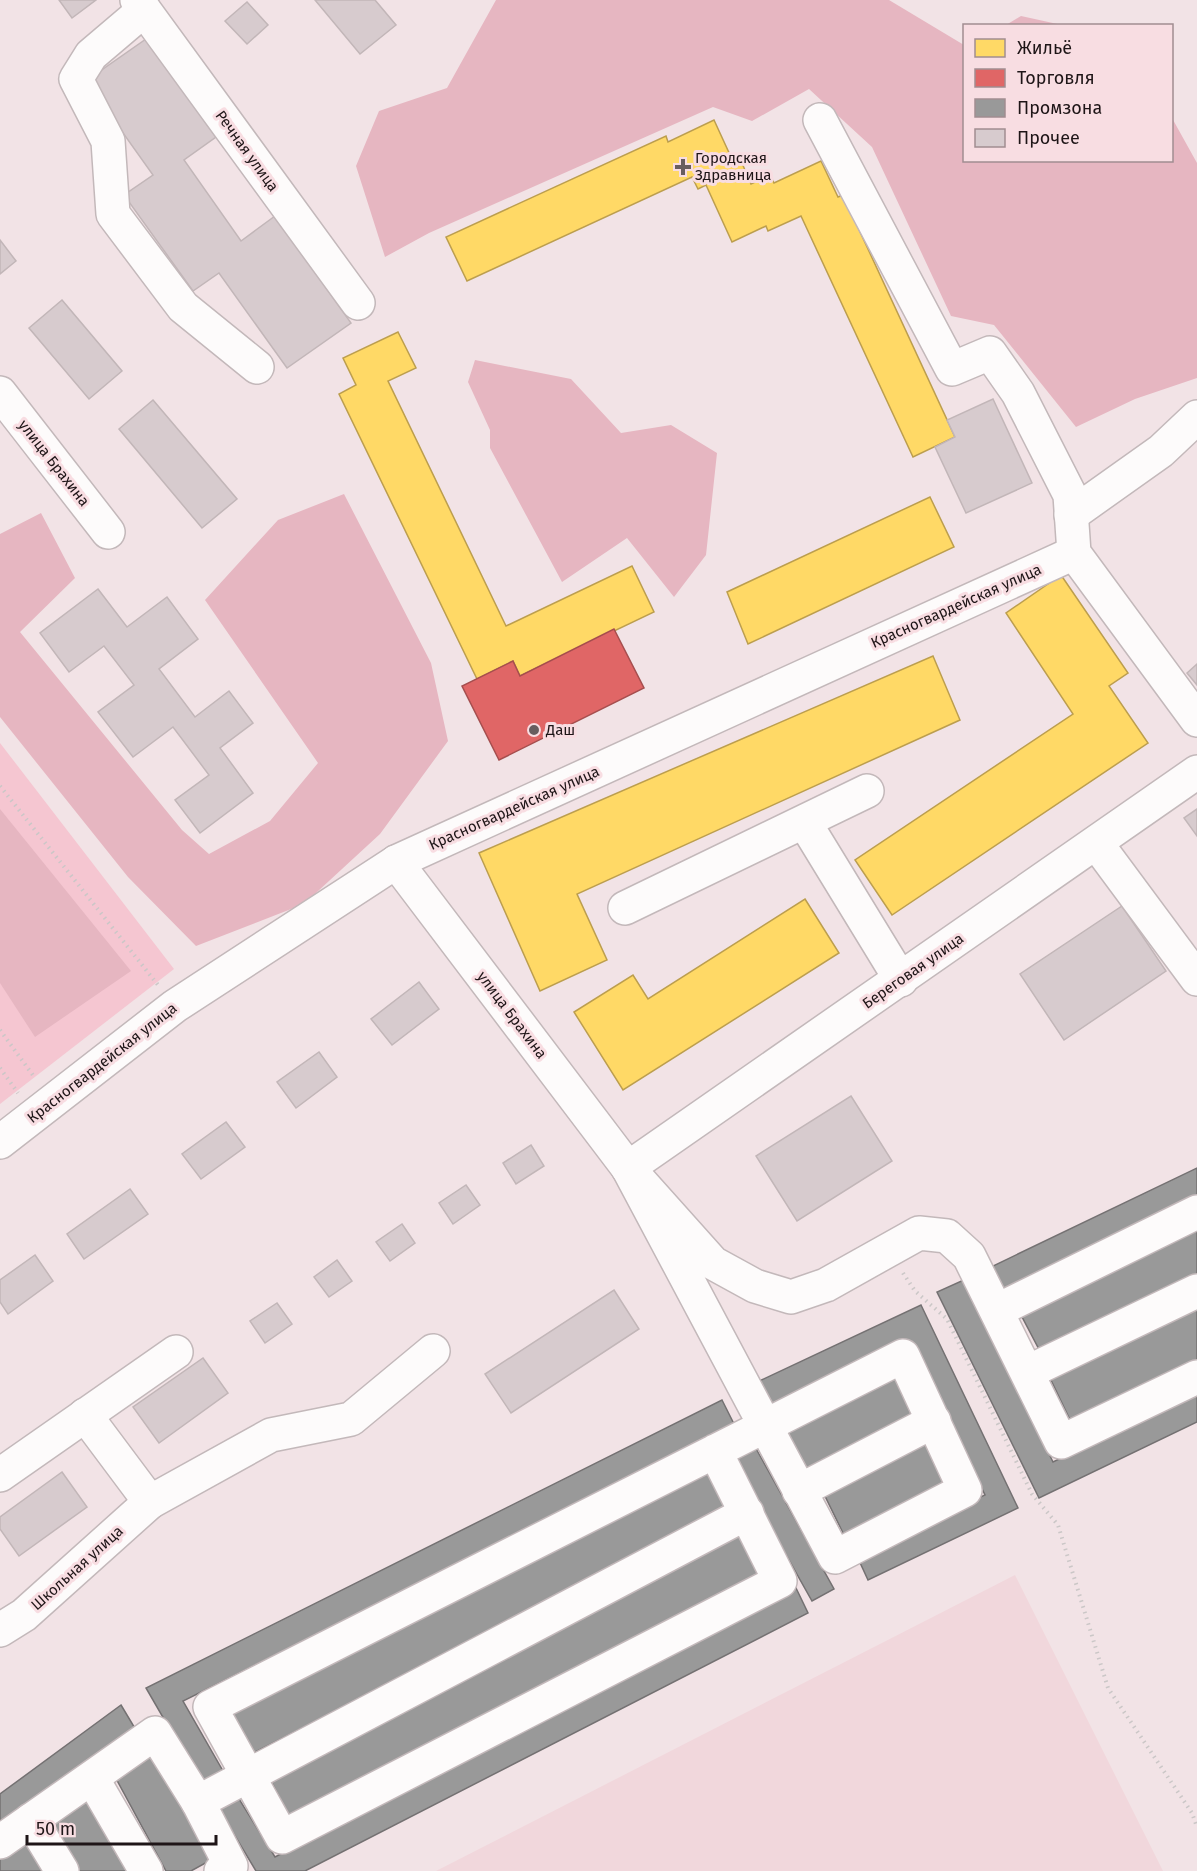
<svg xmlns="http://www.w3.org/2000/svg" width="1197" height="1871" viewBox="0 0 1197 1871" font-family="'Fira Sans',sans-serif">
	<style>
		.built { fill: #f1d7dc }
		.green { fill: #f5c6d1 }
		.forest { fill: #e6b6c1 }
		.homes { fill: #ffd966; stroke: #bc9e4e; stroke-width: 1.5 }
		.shops { fill: #e06666; stroke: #a64e4e; stroke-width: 1.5 }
		.industry { fill: #999; stroke: #747172; stroke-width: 1.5 }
		.building { fill: #d7cbce; stroke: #c2b6b8; stroke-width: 1.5 }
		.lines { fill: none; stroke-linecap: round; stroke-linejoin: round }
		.minor-casing { stroke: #c3b8ba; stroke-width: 36 }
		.path { stroke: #cbc7c7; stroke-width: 4; stroke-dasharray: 1.5 4.5; stroke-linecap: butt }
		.minor { stroke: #fdfbfb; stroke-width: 33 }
		.poi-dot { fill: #685d5f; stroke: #f8dde2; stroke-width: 2 }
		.labels { text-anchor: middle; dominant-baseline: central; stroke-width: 6; stroke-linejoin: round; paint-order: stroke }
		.street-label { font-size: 15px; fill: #1e1517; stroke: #f8dde2 }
		.poi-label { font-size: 15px; fill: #1e1517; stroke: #f8dde2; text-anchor: start }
	</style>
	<rect width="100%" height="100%" fill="#f2e3e6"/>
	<path class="built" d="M1015,1575l148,296h-727z"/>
	<path class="green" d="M0,743l174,226 -174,135z"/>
	<g class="forest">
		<path d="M496,0h393l75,45v115h208v-42l25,45v215l-62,21 -59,28 -82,-102 -43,-9 -79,-169 -63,-58 -57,32 -39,-14 -284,126 -44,24 -29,-91 23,-55 68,-23z"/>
		<path d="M1021,16l41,9h-56z"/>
		<path d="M475,360l96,19 50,54 50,-8 46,28 -11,102 -32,42 -47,-59 -65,44 -72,-134v-18l-22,-48z"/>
		<path d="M344,494l87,169 17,78 -68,93 -76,70 -108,42 -68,-69 -128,-160v-183l41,-21 34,65 -55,54 162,198 27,24 61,-33 48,-58 -113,-163 73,-80z"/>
		<path d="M0,809l131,162 -96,66 -35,-54z"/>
	</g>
	<g class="homes">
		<path d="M714,120l17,37 7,-3 13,30 19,-9 4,8 47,-22 17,36 5,-2 112,242 -42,20 -112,-241 -33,15 -2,-5 -34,16 -26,-57 -8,4 -6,-12 -225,104 -21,-44 220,-101 2,6z"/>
		<path d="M398,332l18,36 -28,13 118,245 126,-60 22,46 -134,64 -7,-15 -36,18 -138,-285 17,-9 -13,-27z"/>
		<path d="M930,497l24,50 -206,97 -21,-52z"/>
		<path d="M1061,575l67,98 -19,13 39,57 -256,172 -37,-55 218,-146 -67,-101z"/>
		<path d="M933,656l27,64 -383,174 30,66 -67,31 -61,-138z"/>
		<path d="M805,899l34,54 -216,137 -49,-78 59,-37 15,24z"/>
	</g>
	<path class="shops" d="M614,629l30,59 -145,72 -37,-74 51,-25 7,15z"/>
	<g class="industry">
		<path d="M1197,1168v28l-194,93 -10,-23z"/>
		<path d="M1197,1225v53l-155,77 -22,-42z"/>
		<path d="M966,1279l87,183 144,-69v29l-158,76 -102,-206z"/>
		<path d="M921,1305l97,203 -150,72 -11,-24 128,-61 -74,-154 -144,68 -12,-26z"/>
		<path d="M1197,1309v56l-125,59 -22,-46z"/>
		<path d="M896,1374l21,40 -110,57 -21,-40z"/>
		<path d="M722,1400l13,26 -552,275 44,77 -22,12 -59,-102z"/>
		<path d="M928,1441l21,42 -105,52 -21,-43z"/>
		<path d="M754,1445l80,144 -22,12 -81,-144z"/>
		<path d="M708,1467l22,44 -477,242 -23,-44z"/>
		<path d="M742,1533l22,43 -474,242 -22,-43z"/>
		<path d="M796,1588l12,25 -503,258h-49l-39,-65 19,-12 39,63z"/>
		<path d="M121,1705l15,25 -136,96v-32z"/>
		<path d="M152,1751l59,109 -20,11h-25l-53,-98z"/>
		<path d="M88,1796l44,75h-56l-29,-50z"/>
		<path d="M31,1841l16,30h-47v-13z"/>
	</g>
	<g class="building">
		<path d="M59,0h37l-24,18z"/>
		<path d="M315,0h60l21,25 -36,29z"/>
		<path d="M247,2l21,23 -21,19 -22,-23z"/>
		<path d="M146,39l70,98 -32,23 57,81 34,-25 76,107 -64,45 -68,-95 -26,18 -69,-96 29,-20 -67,-94z"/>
		<path d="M0,240l16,21 -16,13z"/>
		<path d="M62,300l60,71 -33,28 -60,-71z"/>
		<path d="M993,399l39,84 -66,30 -31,-66 20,-10 -8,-17z"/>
		<path d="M153,400l84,99 -35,29 -83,-99z"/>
		<path d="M98,589l29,38 40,-30 31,42 -39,30 36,48 34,-26 24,32 -33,25 33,45 -53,40 -25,-33 34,-25 -36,-48 -40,30 -35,-45 36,-27 -30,-39 -35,26 -29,-39z"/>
		<path d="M1197,664v21l-10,-12z"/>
		<path d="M1197,809v27l-13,-18z"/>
		<path d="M1122,906l44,65 -102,69 -44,-66z"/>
		<path d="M419,982l20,27 -47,36 -21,-26z"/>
		<path d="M319,1052l18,25 -41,31 -19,-26z"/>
		<path d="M851,1096l41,65 -95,60 -41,-65z"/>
		<path d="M226,1122l19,25 -44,32 -19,-25z"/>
		<path d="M531,1145l13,21 -28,18 -13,-21z"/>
		<path d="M466,1185l14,20 -27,19 -14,-21z"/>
		<path d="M130,1189l18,25 -64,45 -17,-25z"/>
		<path d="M402,1224l13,19 -25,18 -14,-19z"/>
		<path d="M35,1255l18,26 -45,33 -8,-12v-22z"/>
		<path d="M337,1260l15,21 -23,16 -15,-20z"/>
		<path d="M614,1290l25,39 -128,84 -26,-39z"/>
		<path d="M277,1303l15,21 -27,19 -15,-22z"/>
		<path d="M203,1358l25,35 -69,50 -26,-36z"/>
		<path d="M62,1472l25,35 -68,49 -19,-27v-12z"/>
	</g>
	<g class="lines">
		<g class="minor-casing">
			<g id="minor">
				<path d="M137,0l221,303"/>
				<path d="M144,10l-53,45 -15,24 32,62 5,73 70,93 74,60"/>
				<path d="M820,120l132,249 38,-16 28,40 52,102 4,58 123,167"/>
				<path d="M0,393l108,139"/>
				<path d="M1071,515l90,-64 36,-34"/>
				<path d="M805,823l96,157"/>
				<path d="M1097,844l100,135"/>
				<path d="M396,862l232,306 85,95 42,23 36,11 35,-12 93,-52 28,3 22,20 92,186 136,-65"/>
				<path d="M625,908l242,-117"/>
				<path d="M0,1142l175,-136 221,-144 678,-309"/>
				<path d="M628,1168l207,389 130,-67 -62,-134 -693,351 72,130 498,-256 -65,-130"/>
				<path d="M628,1168l569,-396"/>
				<path d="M998,1310l199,-98"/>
				<path d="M1028,1372l169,-81"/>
				<path d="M85,1415l65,87 121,-67 80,-16 82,-68"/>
				<path d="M0,1475l176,-123"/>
				<path d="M799,1491l135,-70"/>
				<path d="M0,1630l24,-15 126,-113"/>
				<path d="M92,1778l54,93"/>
				<path d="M198,1802l549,-289"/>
				<path d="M31,1820l31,51"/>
				<path d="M0,1842l155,-109 43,69 33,64 -10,5"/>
			</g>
		</g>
		<g class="path">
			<path d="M0,786l158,199"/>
			<path d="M0,1030l35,48"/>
			<path d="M0,1068l18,25"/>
			<path d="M903,1273l12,18 32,28 85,175 26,31 50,163 84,125 5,14"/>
		</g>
		<use href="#minor" class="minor"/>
	</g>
	<g class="poi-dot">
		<path d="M680 158h6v6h6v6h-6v6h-6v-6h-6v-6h6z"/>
		<circle cx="534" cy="730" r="6"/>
	</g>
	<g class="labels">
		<g class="street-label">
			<text transform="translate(247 151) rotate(54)">Речная улица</text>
			<text transform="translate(54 463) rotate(52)">улица Брахина</text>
			<text transform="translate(956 606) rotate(-24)">Красногвардейская улица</text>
			<text transform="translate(514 808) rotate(-24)">Красногвардейская улица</text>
			<text transform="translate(913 971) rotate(-35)">Береговая улица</text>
			<text transform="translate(512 1015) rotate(53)">улица Брахина</text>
			<text transform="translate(102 1063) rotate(-38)">Красногвардейская улица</text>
			<text transform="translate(77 1568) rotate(-42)">Школьная улица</text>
		</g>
		<g class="poi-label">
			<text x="695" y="158">Городская<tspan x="695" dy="17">Здравница</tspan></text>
			<text x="546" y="730">Даш</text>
		</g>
	</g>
	<rect x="963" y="24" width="210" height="138" fill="#f8dde2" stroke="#a18d91" stroke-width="1.5"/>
	<rect x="975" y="39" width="30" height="18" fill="#ffd966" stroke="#a18d91" stroke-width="1.5"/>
	<text x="1017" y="54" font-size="18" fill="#1e1517">Жильё</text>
	<rect x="975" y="69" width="30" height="18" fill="#e06666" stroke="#a18d91" stroke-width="1.5"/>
	<text x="1017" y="84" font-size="18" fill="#1e1517">Торговля</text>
	<rect x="975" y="99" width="30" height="18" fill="#999999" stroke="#a18d91" stroke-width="1.5"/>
	<text x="1017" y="114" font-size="18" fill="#1e1517">Промзона</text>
	<rect x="975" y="129" width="30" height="18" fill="#d7cbce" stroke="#a18d91" stroke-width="1.5"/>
	<text x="1017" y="144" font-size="18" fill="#1e1517">Прочее</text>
	<path d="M27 1835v9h189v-9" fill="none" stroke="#1e1517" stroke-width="3"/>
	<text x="36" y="1835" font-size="18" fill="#1e1517" stroke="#f8dde2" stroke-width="4.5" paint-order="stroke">50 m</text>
</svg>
